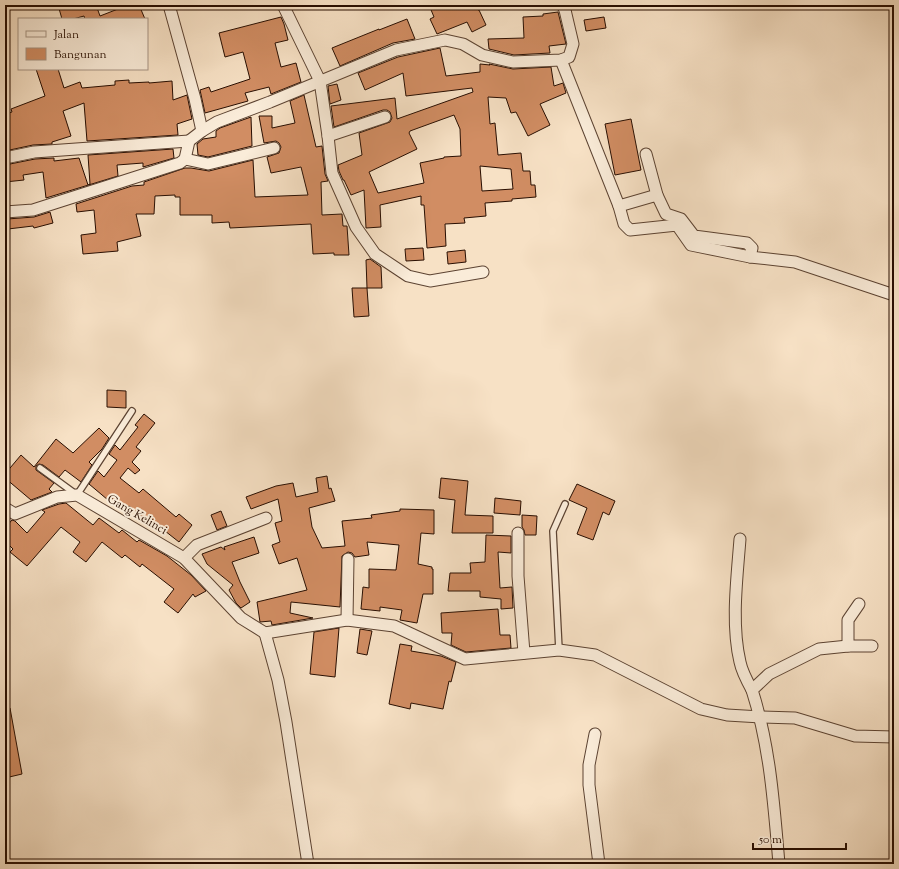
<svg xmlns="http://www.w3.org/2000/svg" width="899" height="869" viewBox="0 0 899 869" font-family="'Sorts Mill Goudy',serif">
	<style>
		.building { fill: #d18d63; stroke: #280e01; fill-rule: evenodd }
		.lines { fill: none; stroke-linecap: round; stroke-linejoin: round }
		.service-casing { stroke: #5c4332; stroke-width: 8 }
		.minor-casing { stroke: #5c4332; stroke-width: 13 }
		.service { stroke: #faecd9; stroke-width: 5.5 }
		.minor { stroke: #faecd9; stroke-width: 11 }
		.labels { text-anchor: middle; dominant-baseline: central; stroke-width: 4; stroke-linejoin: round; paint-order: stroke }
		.street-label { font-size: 12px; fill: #280e01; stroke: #faecd9 }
	</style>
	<rect width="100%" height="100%" fill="#f7e1c5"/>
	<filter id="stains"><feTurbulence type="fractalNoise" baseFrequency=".005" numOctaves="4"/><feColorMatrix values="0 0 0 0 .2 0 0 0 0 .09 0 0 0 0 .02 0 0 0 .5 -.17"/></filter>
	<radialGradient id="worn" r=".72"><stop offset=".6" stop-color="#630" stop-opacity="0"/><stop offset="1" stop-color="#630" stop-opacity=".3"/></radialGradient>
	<g class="building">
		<path d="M58,5h38l4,11 18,-7 -1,-4h22l6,14h-60l-1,-3 -11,3h-11z"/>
		<path d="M429,5h47l2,5h1l7,15 -14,7 -5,-10 -30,12 -7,-15 4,-2z"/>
		<path d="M558,12l8,32 -17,2 1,7 -36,2 -25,-6 -1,-10 36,-1 -1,-21 20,-1v-2z"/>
		<path d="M281,17l3,7 4,16 -13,3 6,24 15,-4 5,19 -30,12 -2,-7 -24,6 3,8 -43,12 -5,-23 9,-3 2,5 39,-13 -7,-27 -18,5 -6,-24z"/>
		<path d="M604,17l2,11 -20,3 -2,-11z"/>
		<path d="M407,19l8,20 -22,4 -53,23 -8,-18 47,-19v1z"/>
		<path d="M440,48l6,28 34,-4v-8l10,1 -1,-1 24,5 38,-2 3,19 9,-3 3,10 -26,11 10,21 -22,11 -12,-24 -5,1 -5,-15 -18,-1 2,27 5,-1 3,32 23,-2 2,18h7l1,14h4l1,12 -24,2v2l-27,2 1,13 -22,2 1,5 -20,1 1,22 -19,2 -3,-43h-3v-9l-41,9 1,22 -15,1 -2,-38 -13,5 -7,-15h-1l-4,-9 -1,-6 24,-10 -3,-22 31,-11 2,-4 -2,-6 -3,-2h-4l-49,17 -3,-21 64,-8 2,21 76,-27 -1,-4 -66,8 -3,-23 -38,17 -7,-17 40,-16zM454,115l6,14 1,27 -17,1v1l-24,5 4,20 -46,10 -9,-21 48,-23 -8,-16 1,-2zM480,166l31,3 2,20 -31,2z"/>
		<path d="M36,69h22l6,19 16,-6 2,6 33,-3v-4l14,-1v3l20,-1v1l23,-2 1,19 14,-5 5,24 -15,5 1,11 -91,6 -3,-38 -21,8 8,25 -19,6v2l-19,1 -28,6v-37l7,-2 -1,-3 34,-13z"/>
		<path d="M337,84l4,16 -11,4 -2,-18z"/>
		<path d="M304,95l12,52 6,-1 3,28 3,7 -7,1 1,33 20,-1 1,12h4l2,29h-15v-2l-21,1 -2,-30 -81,4 -1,-6 -17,1v-8h-32v-18h-5v-2l-20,1 -1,18h-18l5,22 -24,6 1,9 -35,3 -2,-19 15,-2 -2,-23 -17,2 -1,-8 56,-18 12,-1v-3l41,-14h6l18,3 44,-11 2,37 53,-2 -7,-28 -30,6 -4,-16 12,-4 2,-6 -2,-4 -3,-2 -12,2 -5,-27h13v12l23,-5 -5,-22z"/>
		<path d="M251,117l1,29 -44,11 -10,-2 -1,-11 6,-5 13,-2v-6l4,-3z"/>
		<path d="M631,119l10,51 -26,5 -10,-51z"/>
		<path d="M173,149l1,9 -31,9v-4l-26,2 1,11 -72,22 -3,-26 -20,3 1,5 -19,2v-17l30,-6 19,-1v3l25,-3 9,27 2,-1 -2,-29z"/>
		<path d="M50,212l3,11 -19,5 -1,-2 -25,3 -1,-10 27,-2z"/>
		<path d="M423,248l1,12 -18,1 -1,-12z"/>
		<path d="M465,250l1,12 -18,2 -1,-12z"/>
		<path d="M370,259l11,8 1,21h-15l-1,-28z"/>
		<path d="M352,288h15l2,28 -15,1z"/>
		<path d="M107,390l19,1v17l-19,-1z"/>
		<path d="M144,414l11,9 -19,24 5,4 -9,11 8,8 -5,4 -7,-6 -8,10 19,15 4,-4 33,28 3,-3 13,11 -13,17 -19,-15 -2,3 -29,-24 -3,3 -16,-12 -2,3 -19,-16 9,-13 6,6 13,-17 -8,-6 6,-9 5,5 18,-23 -3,-2z"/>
		<path d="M99,428l10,10 -7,11 -13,13 3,3 -11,17 -16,-12 -6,7 -16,-12 -4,-1 -3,2v4l18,13 -5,6 3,3 -21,8 -26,-22v-4l16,-19 13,12 22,-28 17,14z"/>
		<path d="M327,476l2,13 2,-1 4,13 -26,7 3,19 10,21 23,-2 -3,-25 30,-3 -1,-3 29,-4v-2l34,1v24l-13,-1 -3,31 14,3v2h1v25h-10l-6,29 -17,-3 2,-10 -22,-3v4l-19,-2 2,-22 6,1v-19l27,1 3,-25 -32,-3 2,13 -14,2 -3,-4 -4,-1 -6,4 -2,51 -49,-5 -1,11 23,5 -41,7 -1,-4 -11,1 -3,-20 50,-12 -10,-32 -18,6 -7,-19 8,-3 -5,-19 7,-2 -4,-22 -27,10 -5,-12 30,-11 17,-3 3,14 22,-5 -2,-14z"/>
		<path d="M441,478l27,3 -3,34 28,1v17h-41l3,-33 -16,-2z"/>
		<path d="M577,484l38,17 -6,14 -6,-3 -10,28 -16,-6 10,-26 -18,-8z"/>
		<path d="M495,498l26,3 -1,14 -26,-2z"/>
		<path d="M66,503l27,22 6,-7 20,15 3,-3 15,12 2,-2 28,16 24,19 15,16 -11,6 -2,-3 -15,19 -14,-11 10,-13 -32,-25 -2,3 -15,-12 -3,3 -20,-16 -16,20 -13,-10 7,-10 -19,-15 -34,39 -17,-14 3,-3 -8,-8v-13l7,-8 3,1 12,12 18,-21 -3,-2 17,-6z"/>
		<path d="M221,511l6,15 -10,4 -6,-15z"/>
		<path d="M522,515l15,1 -1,19h-11l-1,-5 -2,-3z"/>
		<path d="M486,535l25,1v17l-13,-1 2,36 12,-1 1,21 -12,1v-10l-21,-2v-6h-32l2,-18h21l-1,-10 15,-1z"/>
		<path d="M254,537l5,16 -27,9 8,20 10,20 -9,6 -5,-5 -7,-13 4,-5 -26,-21 -5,-10 19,-7 4,3 -1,-3z"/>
		<path d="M498,609l2,26h10l1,13 -45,4 -15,-7 1,-12h-10l-1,-20z"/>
		<path d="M339,628l-4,49 -25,-3 4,-42z"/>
		<path d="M360,629l12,2 -5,24 -10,-2z"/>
		<path d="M400,644l12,2 -1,5 30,5 15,6 -5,20 -2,-1 -6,28 -32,-6 -1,6 -21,-5z"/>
		<path d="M5,708h5l12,66 -17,4z"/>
	</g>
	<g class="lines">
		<g class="service-casing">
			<g id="service">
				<path d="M40,468l37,27 55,-84"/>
				<path d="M559,650l-6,-119 12,-27"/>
			</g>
		</g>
		<g class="minor-casing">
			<g id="minor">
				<path d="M169,5l26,94 7,32"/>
				<path d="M283,5l37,76 8,55 4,37 24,54 19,27 33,22 22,5 53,-9"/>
				<path d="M561,60l58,146 38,-11 9,19 15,5 13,17 53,7 5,5 -2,9 45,5 99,33"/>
				<path d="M328,136l57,-19"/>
				<path d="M646,154l11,41"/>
				<path d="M5,158l29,-6 155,-11"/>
				<path d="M185,159l23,5 66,-16"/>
				<path d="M619,206l5,18 6,6 47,-5 14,20 59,12"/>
				<path d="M5,212l28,-2 147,-47 5,-4 4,-18 13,-10 15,-9 53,-20 126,-52 49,-10 18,4 19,11 31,7 48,-2 8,-3 4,-13 -8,-34 -3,-5"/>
				<path d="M5,508l10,6 42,-17 20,-2 107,63 57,60 24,15"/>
				<path d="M518,533v43l6,77"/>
				<path d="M740,539c-3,39 -9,85 0,123 2,10 7,19 12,28"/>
				<path d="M184,558l13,-13 69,-27"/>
				<path d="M347,620l1,-61"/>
				<path d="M265,633l82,-13 47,6 71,33 94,-9 36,5 106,54 26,6 34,2 34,1 60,18 39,1"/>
				<path d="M265,633l13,47 8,42 22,142"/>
				<path d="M848,646v-26l11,-16"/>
				<path d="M595,734l-6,31v20l10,79"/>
				<path d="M779,864c-5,-59 -9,-118 -27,-174l17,-16 50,-25 29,-3h24"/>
			</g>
		</g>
		<use href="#service" class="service"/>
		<use href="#minor" class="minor"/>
	</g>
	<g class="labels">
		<g class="street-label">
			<text transform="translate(137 515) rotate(30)">Gang Kelinci</text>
		</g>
	</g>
	<rect width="899" height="869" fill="none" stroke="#f7e1c5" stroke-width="20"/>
	<rect x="6" y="6" width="887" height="857" fill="none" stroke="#280e01" stroke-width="2"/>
	<rect x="10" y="10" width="879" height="849" fill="none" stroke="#280e01"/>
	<rect x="18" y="18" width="130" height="52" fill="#faecd9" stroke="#a69383"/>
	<rect x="26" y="31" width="20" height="6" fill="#faecd9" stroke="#a69383"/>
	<text x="54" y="38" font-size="12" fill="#280e01">Jalan</text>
	<rect x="26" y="48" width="20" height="12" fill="#d18d63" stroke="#a69383"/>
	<text x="54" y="58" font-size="12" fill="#280e01">Bangunan</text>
	<path d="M753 843v6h93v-6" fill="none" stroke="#280e01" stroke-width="2"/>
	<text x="759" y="843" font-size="12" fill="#280e01" stroke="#faecd9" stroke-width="3" paint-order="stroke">50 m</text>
	<rect width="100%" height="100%" filter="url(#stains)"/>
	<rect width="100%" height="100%" fill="url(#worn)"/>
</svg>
